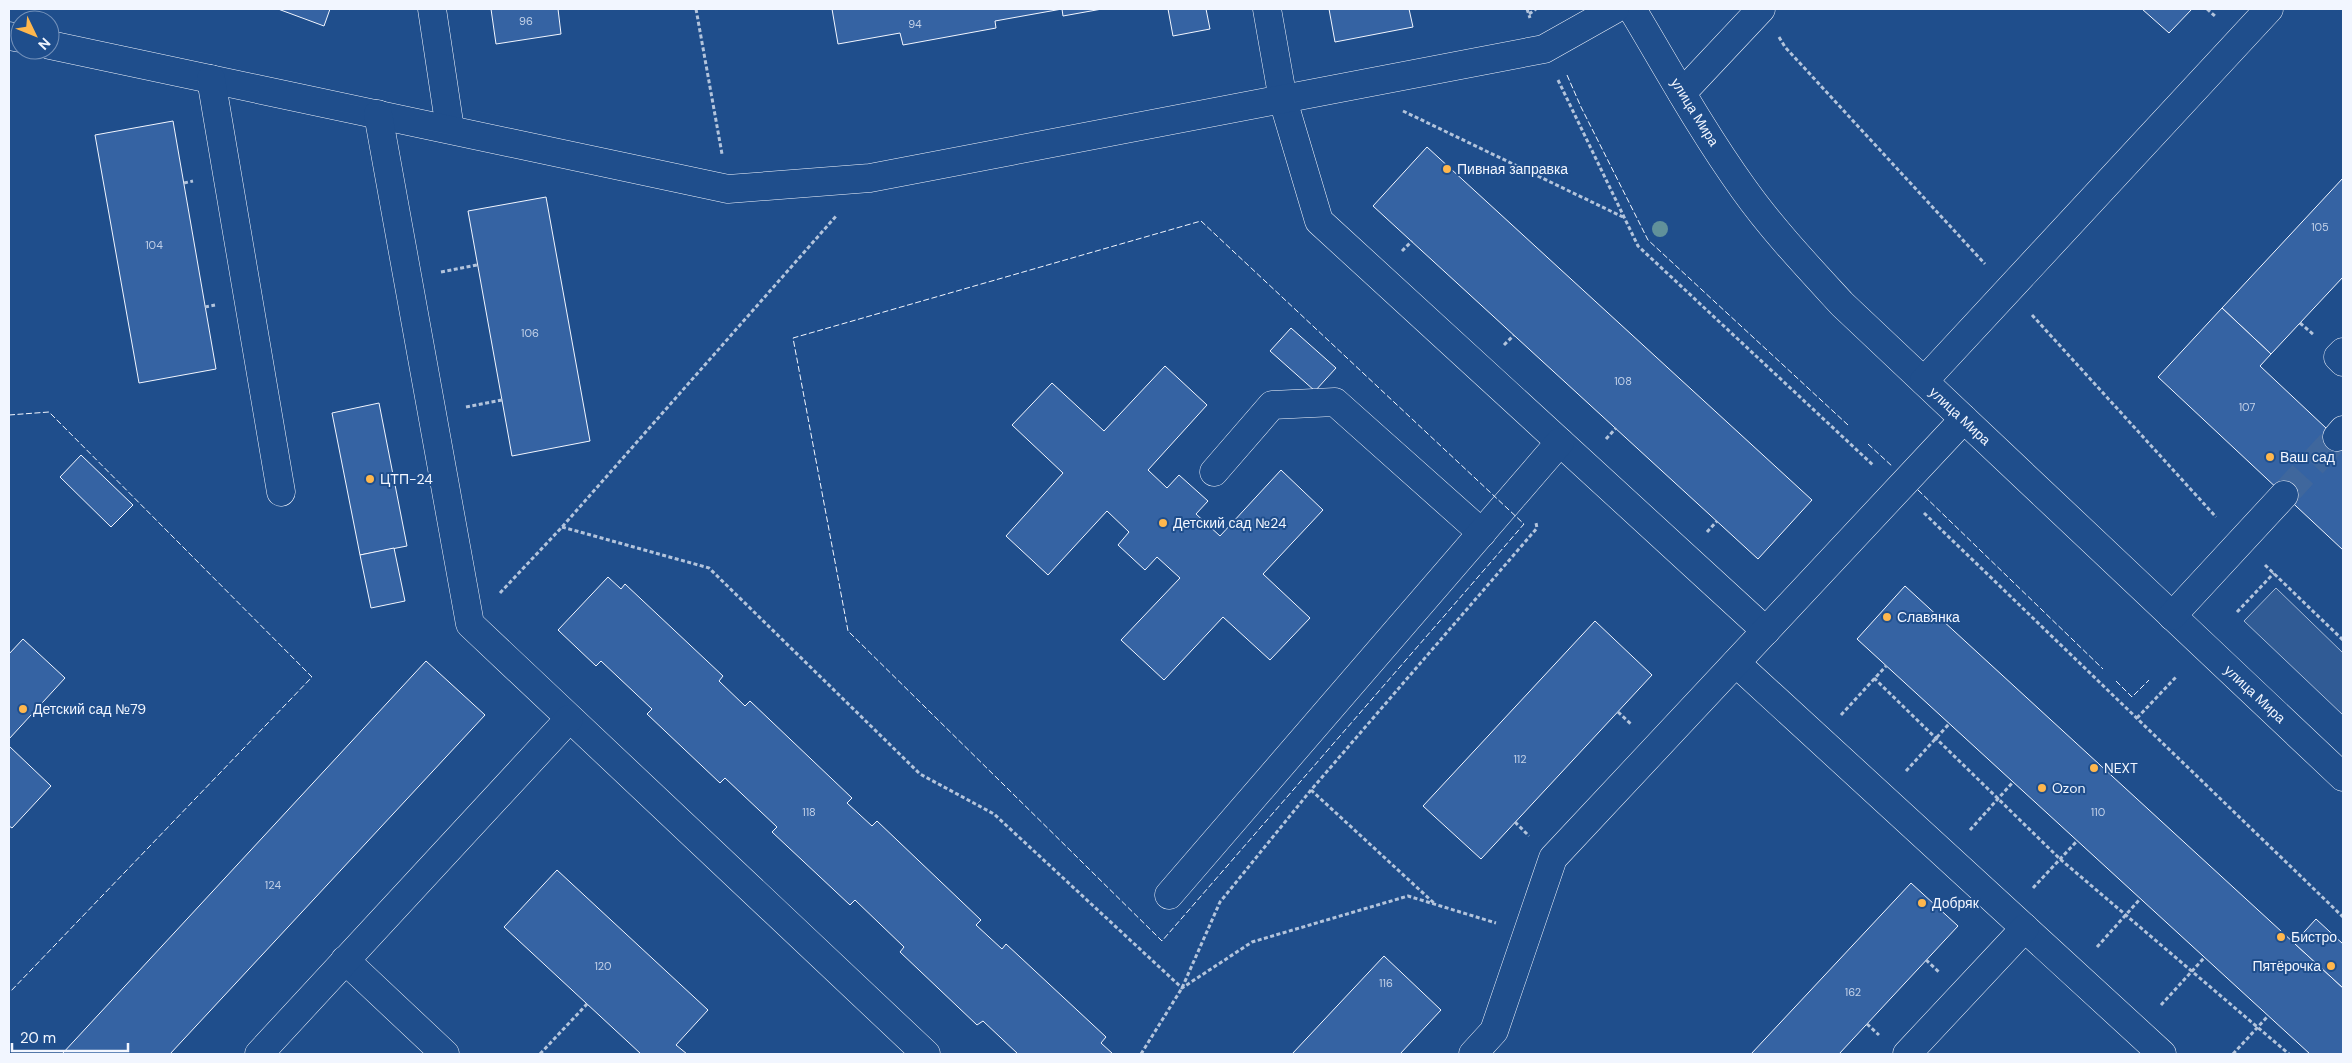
<svg xmlns="http://www.w3.org/2000/svg" width="2352" height="1063" viewBox="0 0 2352 1063" font-family="'DM Sans',sans-serif">
	<style>
		.built { fill: #305b95; stroke: #a8bbd7 }
		.building { fill: #3563a3; stroke: #f2f6ff }
		.lines { fill: none; stroke-linecap: round; stroke-linejoin: round }
		.minor-tunnel { stroke: #3f679d; stroke-width: 28; stroke-dasharray: 28 14; stroke-linecap: butt }
		.minor-casing { stroke: #f2f6ff; stroke-width: 29 }
		.path { stroke: #b3c4dc; stroke-width: 3; stroke-dasharray: 4 2.5; stroke-linecap: butt }
		.minor { stroke: #1f4e8c; stroke-width: 28 }
		.fence { stroke: #f2f6ff; stroke-width: 1; stroke-dasharray: 6 2.5; stroke-linecap: butt }
		.tree { fill: #61919a }
		.poi-dot { fill: #ffb74d; stroke: #1f4e8c; stroke-width: 2 }
		.labels { text-anchor: middle; dominant-baseline: central; stroke-width: 4; stroke-linejoin: round; paint-order: stroke }
		.number-label { font-size: 11px; fill: #c3d1e8 }
		.street-label { font-size: 14px; fill: #f2f6ff; stroke: #1f4e8c }
		.poi-label { font-size: 14px; fill: #f2f6ff; stroke: #1f4e8c; text-anchor: start }
	</style>
	<rect width="100%" height="100%" fill="#1f4e8c"/>
	<path class="built" d="M2276,588l67,65v62l-99,-94z"/>
	<g class="building">
		<path d="M278,9h52l-6,17z"/>
		<path d="M491,9h67l3,25 -65,10z"/>
		<path d="M832,9h270l-39,7 -1,-7 -67,12 1,7 -93,17 -3,-12 -62,11z"/>
		<path d="M1168,9h38l4,20 -37,7z"/>
		<path d="M1329,9h80l4,18 -78,15z"/>
		<path d="M2142,9h50l-23,24z"/>
		<path d="M173,121l43,248 -77,14 -44,-248z"/>
		<path d="M1427,147l385,353 -54,59 -385,-353z"/>
		<path d="M2343,178v99l-72,77 -49,-46z"/>
		<path d="M546,197l44,244 -78,15 -44,-245z"/>
		<path d="M2222,308l49,46 -11,12 83,78v106l-185,-173z"/>
		<path d="M1291,328l45,40 -21,23 -45,-40z"/>
		<path d="M1165,366l42,39 -59,65 19,18 12,-13 29,26 -12,13 24,22 61,-66 42,40 -60,64 47,44 -40,42 -47,-43 -59,63 -43,-40 59,-62 -23,-21 -12,13 -27,-25 11,-13 -22,-21 -59,64 -42,-39 57,-63 -51,-48 40,-42 52,48z"/>
		<path d="M379,403l28,143 -47,9 -28,-142z"/>
		<path d="M81,455l52,50 -22,22 -51,-50z"/>
		<path d="M394,548l11,53 -34,7 -11,-53z"/>
		<path d="M608,577l13,12 4,-5 98,92 -4,5 26,25 5,-5 102,97 -5,5 25,23 5,-5 104,99 -5,5 26,24 4,-5 100,93 -5,6 12,11h-95l-35,-33 -6,4 -77,-73 4,-5 -49,-47 -5,5 -78,-73 5,-5 -52,-49 -5,5 -73,-69 5,-5 -51,-48 -5,5 -38,-36z"/>
		<path d="M1905,586l438,402v66h-33l-453,-415z"/>
		<path d="M1595,621l57,54 -171,184 -58,-53z"/>
		<path d="M23,639l42,39 -56,61v-85z"/>
		<path d="M426,661l59,54 -315,339h-108z"/>
		<path d="M9,746l42,40 -39,42 -3,-2z"/>
		<path d="M557,870l151,140 -32,35 11,9h-46l-137,-127z"/>
		<path d="M1911,883l47,43 -119,128h-88z"/>
		<path d="M2316,919l27,25v44l-49,-45z"/>
		<path d="M1384,956l57,54 -41,44h-108z"/>
	</g>
	<g class="lines">
		<path class="minor-tunnel" d="M2284,495l53,-58"/>
		<g class="minor-casing">
			<g id="minor">
				<path d="M432,9l18,120"/>
				<path d="M1267,9l16,91 36,121 447,410"/>
				<path d="M1632,9c36,60 70,122 111,179 29,41 65,79 99,116l501,473"/>
				<path d="M9,36l11,2"/>
				<path d="M50,45l678,144 142,-11 674,-129 71,-40"/>
				<path d="M211,79l70,413"/>
				<path d="M1682,93l79,-84"/>
				<path d="M378,114l92,510 456,430"/>
				<path d="M2343,352l-5,5 5,5"/>
				<path d="M1924,381l345,-372"/>
				<path d="M2337,437l6,-7"/>
				<path d="M1214,472l58,-67 63,-3 147,131"/>
				<path d="M2172,616l112,-121"/>
				<path d="M1736,663l426,391"/>
				<path d="M1169,895l391,-453"/>
				<path d="M345,960l100,94"/>
				<path d="M259,1054l310,-335"/>
				<path d="M1473,1054l21,-23 59,-173 411,-439"/>
				<path d="M1907,1054l118,-126"/>
			</g>
		</g>
		<g class="path">
			<path d="M696,9l26,145"/>
			<path d="M1527,9l3,9"/>
			<path d="M2207,9l9,8"/>
			<path d="M1529,14l7,-5"/>
			<path d="M1779,37l6,10 200,217"/>
			<path d="M1558,80l80,166 236,220"/>
			<path d="M1403,111l220,106"/>
			<path d="M184,183l9,-2"/>
			<path d="M1402,251l10,-10"/>
			<path d="M441,272l36,-7"/>
			<path d="M205,307l10,-2"/>
			<path d="M2032,315l184,202"/>
			<path d="M2300,323l14,12"/>
			<path d="M1504,345l10,-10"/>
			<path d="M466,407l36,-7"/>
			<path d="M1606,439l10,-11"/>
			<path d="M1924,513l419,404"/>
			<path d="M562,527l147,41 211,206 74,40 188,174 70,-46 156,-46 88,27"/>
			<path d="M1707,532l10,-11"/>
			<path d="M2265,565l78,75"/>
			<path d="M500,593l62,-66 275,-312"/>
			<path d="M2237,612l37,-39"/>
			<path d="M1874,678l186,181 229,195"/>
			<path d="M1618,712l14,13"/>
			<path d="M1841,715l45,-49"/>
			<path d="M2137,718l39,-41"/>
			<path d="M1906,771l43,-47"/>
			<path d="M1311,790l124,114"/>
			<path d="M1515,822l14,14"/>
			<path d="M1970,830l43,-48"/>
			<path d="M2033,888l44,-47"/>
			<path d="M2097,947l43,-48"/>
			<path d="M1926,960l13,12"/>
			<path d="M2161,1005l43,-47"/>
			<path d="M1867,1024l12,11"/>
			<path d="M540,1054l47,-50"/>
			<path d="M1141,1054l41,-66 38,-86 91,-112 226,-262 -1,-5"/>
			<path d="M2233,1054l35,-38"/>
		</g>
		<use href="#minor" class="minor"/>
		<g class="fence">
			<path d="M1567,75l14,32 67,133 200,185"/>
			<path d="M1201,221l323,303 -362,417 -314,-310 -55,-293z"/>
			<path d="M9,415l40,-3 263,265 -303,316"/>
			<path d="M1868,444l25,23"/>
			<path d="M1918,490l185,179"/>
			<path d="M2116,681l16,16 17,-17"/>
		</g>
	</g>
	<circle class="tree" cx="1660" cy="229" r="8"/>
	<g class="poi-dot">
		<circle cx="1447" cy="169" r="5"/>
		<circle cx="2270" cy="457" r="5"/>
		<circle cx="370" cy="479" r="5"/>
		<circle cx="1163" cy="523" r="5"/>
		<circle cx="1887" cy="617" r="5"/>
		<circle cx="23" cy="709" r="5"/>
		<circle cx="2094" cy="768" r="5"/>
		<circle cx="2042" cy="788" r="5"/>
		<circle cx="1922" cy="903" r="5"/>
		<circle cx="2281" cy="937" r="5"/>
		<circle cx="2331" cy="966" r="5"/>
	</g>
	<g class="labels">
		<g class="number-label">
			<text x="526" y="21">96</text>
			<text x="915" y="24">94</text>
			<text x="2320" y="227">105</text>
			<text x="154" y="245">104</text>
			<text x="530" y="333">106</text>
			<text x="1623" y="381">108</text>
			<text x="2247" y="407">107</text>
			<text x="1520" y="759">112</text>
			<text x="809" y="812">118</text>
			<text x="2098" y="812">110</text>
			<text x="273" y="885">124</text>
			<text x="603" y="966">120</text>
			<text x="1386" y="983">116</text>
			<text x="1853" y="992">162</text>
		</g>
		<g class="street-label">
			<text transform="translate(1695 112) rotate(58)">улица Мира</text>
			<text transform="translate(1960 416) rotate(43)">улица Мира</text>
			<text transform="translate(2255 694) rotate(43)">улица Мира</text>
		</g>
		<g class="poi-label">
			<text x="1457" y="169">Пивная заправка</text>
			<text x="2280" y="457">Ваш сад</text>
			<text x="380" y="479">ЦТП-24</text>
			<text x="1173" y="523">Детский сад №24</text>
			<text x="1897" y="617">Славянка</text>
			<text x="33" y="709">Детский сад №79</text>
			<text x="2104" y="768">NEXT</text>
			<text x="2052" y="788">Ozon</text>
			<text x="1932" y="903">Добряк</text>
			<text x="2291" y="937">Бистро</text>
			<text x="2321" y="966" text-anchor="end">Пятёрочка</text>
		</g>
	</g>
	<rect width="2352" height="1063" fill="none" stroke="#f2f6ff" stroke-width="20"/>
	<g transform="translate(35 35) rotate(133)"><circle r="24" fill="#1f4e8c" stroke="#7391ba"/>
	<path d="M0-4L9 19L0 12L-9 19Z" fill="#ffb74d"/>
	<text y="-8" font-size="14" font-weight="bold" text-anchor="middle" fill="#f2f6ff">N</text>
	</g>
	<path d="M12 1043v8h116v-8" fill="none" stroke="#f2f6ff" stroke-width="2.5"/>
	<text x="20" y="1043" font-size="15" fill="#f2f6ff" stroke="#1f4e8c" stroke-width="4" paint-order="stroke">20 m</text>
</svg>
